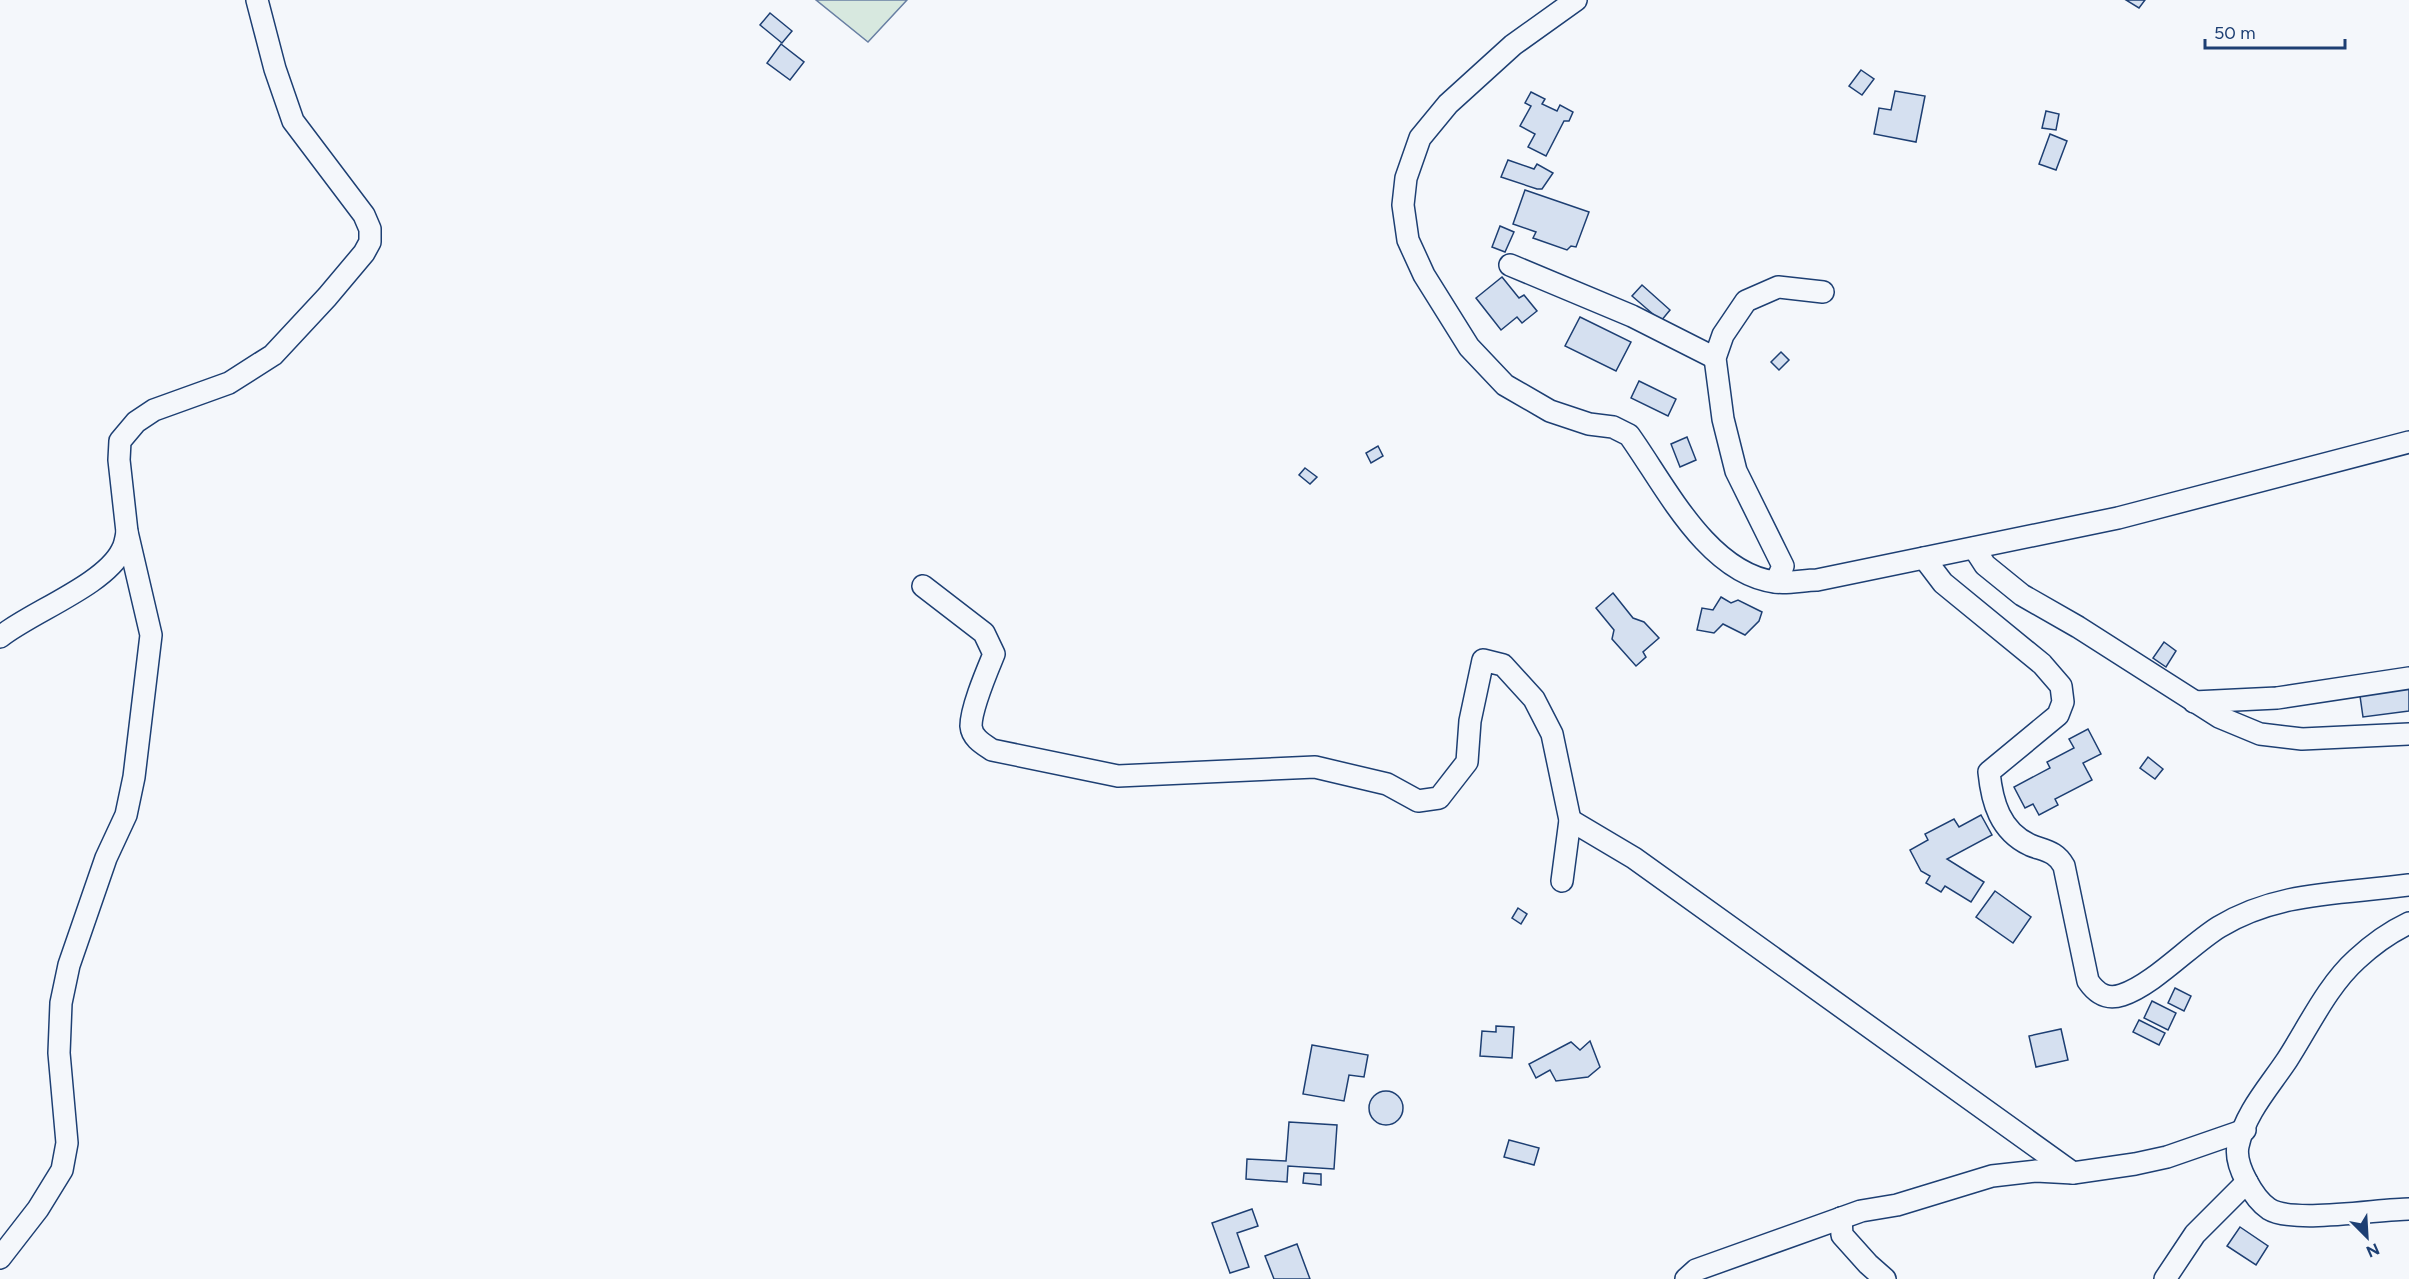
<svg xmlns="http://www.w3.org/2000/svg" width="2409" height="1279" viewBox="0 0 2409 1279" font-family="Figtree,sans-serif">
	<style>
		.green { fill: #d7e8df; stroke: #687fa3; stroke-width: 1.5 }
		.building { fill: #d5e0f0; stroke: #1d3f73; stroke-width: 1.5 }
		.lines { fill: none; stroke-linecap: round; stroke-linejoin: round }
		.minor-casing { stroke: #1d3f73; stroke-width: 24 }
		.minor { stroke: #f4f7fb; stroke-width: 21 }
	</style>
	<rect width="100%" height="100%" fill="#f4f7fb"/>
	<path class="green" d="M816,0h91l-39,42z"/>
	<g class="building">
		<path d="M2126,0h19l-6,8z"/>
		<path d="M770,13l22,18 -10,12 -22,-18z"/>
		<path d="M781,44l23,18 -14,18 -23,-17z"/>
		<path d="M1861,70l13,9 -12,16 -13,-9z"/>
		<path d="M1895,91l30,5 -9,46 -42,-8 5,-26 12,2z"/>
		<path d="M1531,92l14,7 -3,5 15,7 3,-6 13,7 -4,9h-5l-18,35 -18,-9 7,-13 -15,-8 11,-20 -6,-3z"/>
		<path d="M2046,111l13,3 -3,16 -14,-2z"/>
		<path d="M2050,134l17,7 -11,29 -17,-6z"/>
		<path d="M1508,160l26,9 3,-5 16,9 -11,16h-5l-36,-12z"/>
		<path d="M1525,190l64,22 -13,35 -5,-1 -4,4 -34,-12 3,-6 -23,-8z"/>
		<path d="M1500,226l14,6 -9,20 -13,-5z"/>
		<path d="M1502,277l17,21 5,-3 13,16 -15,12 -5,-6 -16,13 -25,-32z"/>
		<path d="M1642,285l28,25 -9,11 -29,-25z"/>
		<path d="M1580,317l51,25 -15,29 -51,-25z"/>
		<path d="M1781,352l8,8 -10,10 -8,-8z"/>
		<path d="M1639,381l37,18 -8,17 -37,-18z"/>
		<path d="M1687,437l9,23 -16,7 -9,-23z"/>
		<path d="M1378,446l5,10 -12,7 -5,-10z"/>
		<path d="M1305,468l12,9 -7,7 -11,-9z"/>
		<path d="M1613,593l20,25 11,4 15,16 -16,14 3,5 -10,9 -24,-27 2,-9 -18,-22z"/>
		<path d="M1721,597l10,6 7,-3 24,12 -3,9 -14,14 -22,-11 -9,9 -17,-3 5,-22 11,2z"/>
		<path d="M2164,642l12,9 -10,16 -13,-9z"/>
		<path d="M2409,682v29l-46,6 -4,-28z"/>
		<path d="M2088,729l13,25 -18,9 9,17 -37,19 3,6 -19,10 -6,-11 -8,4 -11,-21 36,-19 -3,-6 27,-14 -5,-9z"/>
		<path d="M2148,757l15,12 -8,10 -15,-11z"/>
		<path d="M1981,815l11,20 -45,24 37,23 -13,20 -26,-16 -4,6 -15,-9 4,-7 -9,-5 -11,-21 18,-10 -3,-6 29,-15 5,8z"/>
		<path d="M1995,891l36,26 -18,26 -37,-26z"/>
		<path d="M1518,908l9,6 -6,10 -9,-6z"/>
		<path d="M2175,988l16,8 -7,15 -16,-8z"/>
		<path d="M2152,1001l24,12 -8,17 -24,-12z"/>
		<path d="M2139,1020l26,13 -6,12 -26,-13z"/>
		<path d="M1496,1026l18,1 -2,31 -32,-2 2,-25 14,1z"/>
		<path d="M2061,1029l7,31 -32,7 -7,-31z"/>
		<path d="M1590,1041l10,26 -12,10 -32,4 -6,-11 -14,8 -7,-14 42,-22 9,8z"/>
		<path d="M1312,1045l56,10 -4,22 -15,-2 -5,26 -41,-7z"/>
		<circle cx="1386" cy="1108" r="17"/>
		<path d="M1289,1122l48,3 -3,44 -46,-3 -1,16 -41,-3 1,-20 39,2z"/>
		<path d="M1509,1140l30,8 -5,17 -30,-8z"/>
		<path d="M1304,1173l17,1v11l-18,-2z"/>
		<path d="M1252,1209l6,17 -21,7 12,34 -19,6 -18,-50z"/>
		<path d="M2240,1227l28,19 -12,19 -29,-19z"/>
		<path d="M1297,1244l13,35h-36l-9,-23z"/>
	</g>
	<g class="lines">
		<g class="minor-casing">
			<g id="minor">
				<path d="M1576,0l-63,45 -65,59 -28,34 -14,40 -3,27 5,35 16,35 45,72 36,38 45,26 39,13 24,3 16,8c36,50 78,138 146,147 13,2 29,-2 42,-2l301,-62 291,-76"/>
				<path d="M1510,265l122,51 83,42"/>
				<path d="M1974,548l11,17 37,30 56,32 141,90 41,17 42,5 107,-5"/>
				<path d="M1924,558l19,25 99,81 19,22 2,16 -5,13 -69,57c3,30 11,59 41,73 15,6 26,6 34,21l24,115c9,13 19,19 34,14 31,-10 68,-50 97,-68 59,-36 124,-33 190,-42"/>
				<path d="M1776,582l7,-16 -47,-95 -13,-52 -8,-61 8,-23 23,-34 32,-14 45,5"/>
				<path d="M923,586l61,47 10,21c-7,17 -23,54 -23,72 1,12 12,18 21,24l126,26 197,-9 72,17 31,17 21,-3 28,-36 3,-41 13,-61 20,5 31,34 18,35 18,86 -8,61"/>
				<path d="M0,637c31,-25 105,-52 122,-87 3,-5 4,-12 5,-18"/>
				<path d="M2194,702l83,-4 132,-20"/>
				<path d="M1570,820l64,38 439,315"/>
				<path d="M2409,923c-19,9 -37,22 -52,36 -30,27 -48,67 -70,101 -18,27 -42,53 -49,86 -4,19 16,53 31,63 24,15 110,0 140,0"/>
				<path d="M1841,1218l1,17 26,29 17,15"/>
				<path d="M0,1258l38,-49 24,-39 5,-27 -8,-90 2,-50 8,-38 37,-107 20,-43 8,-38 17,-142 -24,-103 -8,-72 1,-19 16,-19 18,-12 75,-27 44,-28 54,-58 37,-44 6,-11v-13l-6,-14 -71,-94 -18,-52 -18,-69"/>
				<path d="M1686,1279l10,-9 165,-59 36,-6 95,-29 44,-5 37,2 62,-9 32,-7 78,-27"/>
				<path d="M2165,1279l30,-45 52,-52"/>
			</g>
		</g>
		<use href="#minor" class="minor"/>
	</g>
	<g transform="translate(2367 1237) rotate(156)" stroke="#f4f7fb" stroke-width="4.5" paint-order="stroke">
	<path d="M0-4.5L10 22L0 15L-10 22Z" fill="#1d3f73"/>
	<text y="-9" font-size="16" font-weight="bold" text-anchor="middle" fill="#1d3f73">N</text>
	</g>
	<path d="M2205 39v9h140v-9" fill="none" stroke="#1d3f73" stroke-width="3"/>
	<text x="2214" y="39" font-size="18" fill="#1d3f73" stroke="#f4f7fb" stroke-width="4.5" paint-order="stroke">50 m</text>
</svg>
